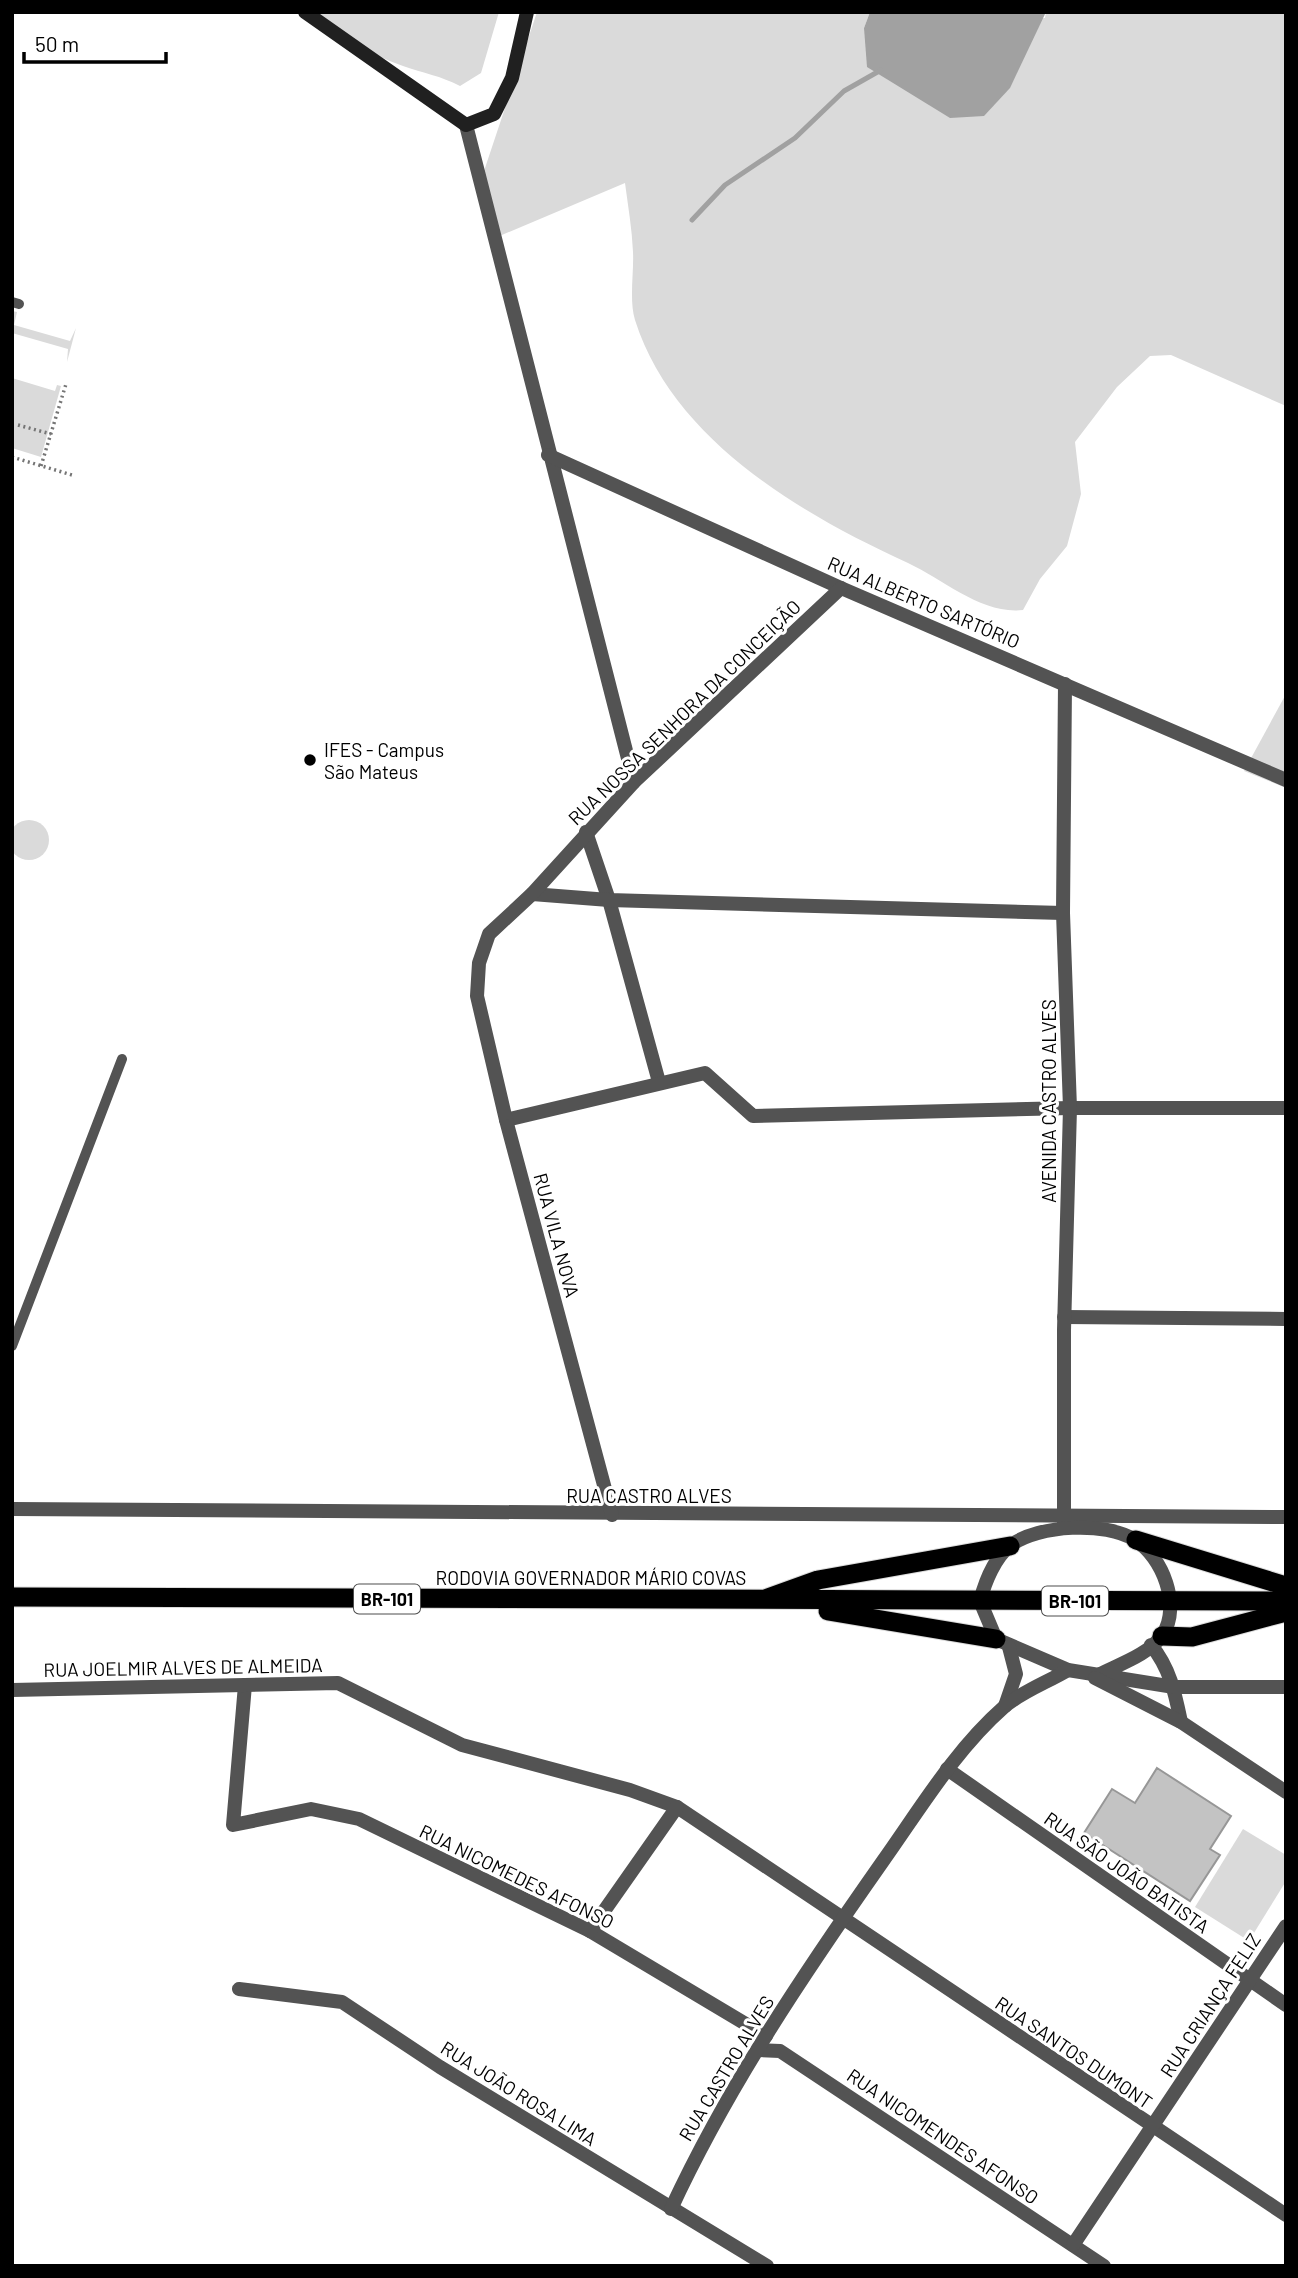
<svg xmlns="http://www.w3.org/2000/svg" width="1298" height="2278" viewBox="0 0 1298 2278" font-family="Barlow,sans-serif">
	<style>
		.green { fill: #dadada }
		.water { fill: #a1a1a1 }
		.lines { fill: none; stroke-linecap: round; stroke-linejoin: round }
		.stream { stroke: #a1a1a1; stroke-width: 5 }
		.building { fill: #c3c3c3; stroke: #979797; stroke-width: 2 }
		.trunk-casing { stroke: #dbdbdb; stroke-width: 21 }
		.path { stroke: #757575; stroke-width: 3.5; stroke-dasharray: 2 3.5; stroke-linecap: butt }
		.service { stroke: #535353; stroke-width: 10 }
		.minor { stroke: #535353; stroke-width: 14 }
		.secondary { stroke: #202020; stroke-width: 14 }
		.trunk { stroke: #000; stroke-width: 19 }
		.poi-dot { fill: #000; stroke: #fff; stroke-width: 2.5 }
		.labels { text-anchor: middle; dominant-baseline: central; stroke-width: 6; stroke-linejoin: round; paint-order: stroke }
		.shield { fill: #fff; stroke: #4c4c4c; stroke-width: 2 }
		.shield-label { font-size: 18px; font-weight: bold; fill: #000 }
		.street-label { font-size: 19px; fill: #000; stroke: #fff }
		.poi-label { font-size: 19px; fill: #000; stroke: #fff; text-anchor: start }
	</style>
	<rect width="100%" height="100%" fill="#fff"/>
	<g class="green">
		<path d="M306,12h193l-18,61 -21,13c-19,-10 -37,-13 -57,-20 -36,-12 -66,-33 -97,-54z"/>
		<path d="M537,12h333l-6,16 181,-10 1,-6h240v394l-115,-51 -21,1 -33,31 -42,55 6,52 -14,52 -27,33 -17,31c-40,5 -79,-30 -115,-47 -107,-49 -235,-123 -273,-243 -6,-20 -1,-47 -2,-68 -1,-23 -5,-46 -8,-69l-135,57 -11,-54z"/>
		<path d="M12,311l5,1 -3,13 56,16 6,-13 -9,34 1,-13 -56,-16z"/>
		<path d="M12,378l43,13 2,-6 4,1 -20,71 -29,-9z"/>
		<path d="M1286,694v94l-42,-17z"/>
		<circle cx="29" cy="840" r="20"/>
		<path d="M1243,1829l43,26v26l-37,60 -54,-34z"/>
	</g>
	<path class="water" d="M870,12h176l-36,76 -26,28 -34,2 -83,-51 -3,-39z"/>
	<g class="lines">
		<path class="stream" d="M692,220l33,-35 70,-47 49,-47 37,-21"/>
	</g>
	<path class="building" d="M1157,1768l74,48 -21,33 10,6 -30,46 -106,-68 28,-44 23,14z"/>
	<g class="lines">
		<g class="trunk-casing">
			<g id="trunk">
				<path d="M1136,1540l150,46"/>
				<path d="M12,1597l1274,4"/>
				<path d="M768,1598l50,-18 192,-34"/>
				<path d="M828,1611l168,28"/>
				<path d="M1162,1636l30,1 94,-25"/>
			</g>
		</g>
		<g class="path">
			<path d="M18,425l33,9"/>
			<path d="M12,457l60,18"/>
			<path d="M41,466l25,-82"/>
		</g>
		<g class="service">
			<path d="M12,302l7,2"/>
			<path d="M12,1346l110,-287"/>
		</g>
		<g class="minor">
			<path d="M466,125l168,657"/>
			<path d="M548,455l293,133 445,192"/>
			<path d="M586,832l23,68 50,182"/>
			<path d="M532,894l77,6 454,13"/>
			<path d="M506,1120l199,-47 48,43 317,-8h216"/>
			<path d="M1064,1317l222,2"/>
			<path d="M12,1509l1274,8"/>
			<path d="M612,1515l-106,-395 -29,-124 2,-33 10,-29 43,-40 102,-112 207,-194"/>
			<path d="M1064,1528v-198l6,-222 -7,-195 2,-229"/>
			<path d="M1151,1645c19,23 24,48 30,77"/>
			<path d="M1100,1674c20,-10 50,-20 63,-40 18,-28 0,-77 -28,-94 -30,-19 -96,-15 -124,5 -16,12 -26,37 -31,56l16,38 72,31 106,17h112"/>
			<path d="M1095,1678l86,44 105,70"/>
			<path d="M245,1685l-12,140 78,-16 48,10 231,112 176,105"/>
			<path d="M12,1690l326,-7 124,62 168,45 47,17 609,408"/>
			<path d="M1005,1706l11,-32 -7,-27"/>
			<path d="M947,1769l339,236"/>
			<path d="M590,1931l87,-124"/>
			<path d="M239,1989l103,13 98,65 327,199"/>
			<path d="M758,2050l22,1 324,215"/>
			<path d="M671,2209c57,-123 134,-237 212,-348 37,-52 72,-111 121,-154 17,-15 44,-25 64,-37"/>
			<path d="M1073,2245l213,-319"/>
		</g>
		<path class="secondary" d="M305,12l161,113 28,-11 18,-36 15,-66"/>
		<use href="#trunk" class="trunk"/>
	</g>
	<circle class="poi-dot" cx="310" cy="760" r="7"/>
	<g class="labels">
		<g class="shield">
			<rect x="354" y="1584.5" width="66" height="29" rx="5"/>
			<rect x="1042" y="1586.5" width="66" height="29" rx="5"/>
		</g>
		<g class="shield-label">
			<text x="387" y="1599">BR-101</text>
			<text x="1075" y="1601">BR-101</text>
		</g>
		<g class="street-label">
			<text transform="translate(924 602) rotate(23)">RUA ALBERTO SARTÓRIO</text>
			<text transform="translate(684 712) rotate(-44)">RUA NOSSA SENHORA DA CONCEIÇÃO</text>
			<text transform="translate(1048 1101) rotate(-90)">AVENIDA CASTRO ALVES</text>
			<text transform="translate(557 1235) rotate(75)">RUA VILA NOVA</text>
			<text x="649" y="1495">RUA CASTRO ALVES</text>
			<text x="591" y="1577">RODOVIA GOVERNADOR MÁRIO COVAS</text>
			<text transform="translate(183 1667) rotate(-1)">RUA JOELMIR ALVES DE ALMEIDA</text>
			<text transform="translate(1127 1872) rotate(35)">RUA SÃO JOÃO BATISTA</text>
			<text transform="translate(517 1876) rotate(26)">RUA NICOMEDES AFONSO</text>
			<text transform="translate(1210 2005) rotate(-57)">RUA CRIANÇA FELIZ</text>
			<text transform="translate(1074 2052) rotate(34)">RUA SANTOS DUMONT</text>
			<text transform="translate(726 2068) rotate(-59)">RUA CASTRO ALVES</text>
			<text transform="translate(519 2093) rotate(32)">RUA JOÃO ROSA LIMA</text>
			<text transform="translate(943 2136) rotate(34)">RUA NICOMENDES AFONSO</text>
		</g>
		<g class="poi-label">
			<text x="324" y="749">IFES - Campus<tspan x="324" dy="22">São Mateus</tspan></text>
		</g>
	</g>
	<rect width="1298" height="2278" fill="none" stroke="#000000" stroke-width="28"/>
	<path d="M24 52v10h142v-10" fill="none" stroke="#000000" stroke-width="3.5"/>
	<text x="35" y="52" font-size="21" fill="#000000" stroke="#ffffff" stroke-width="5" paint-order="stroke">50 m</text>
</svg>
